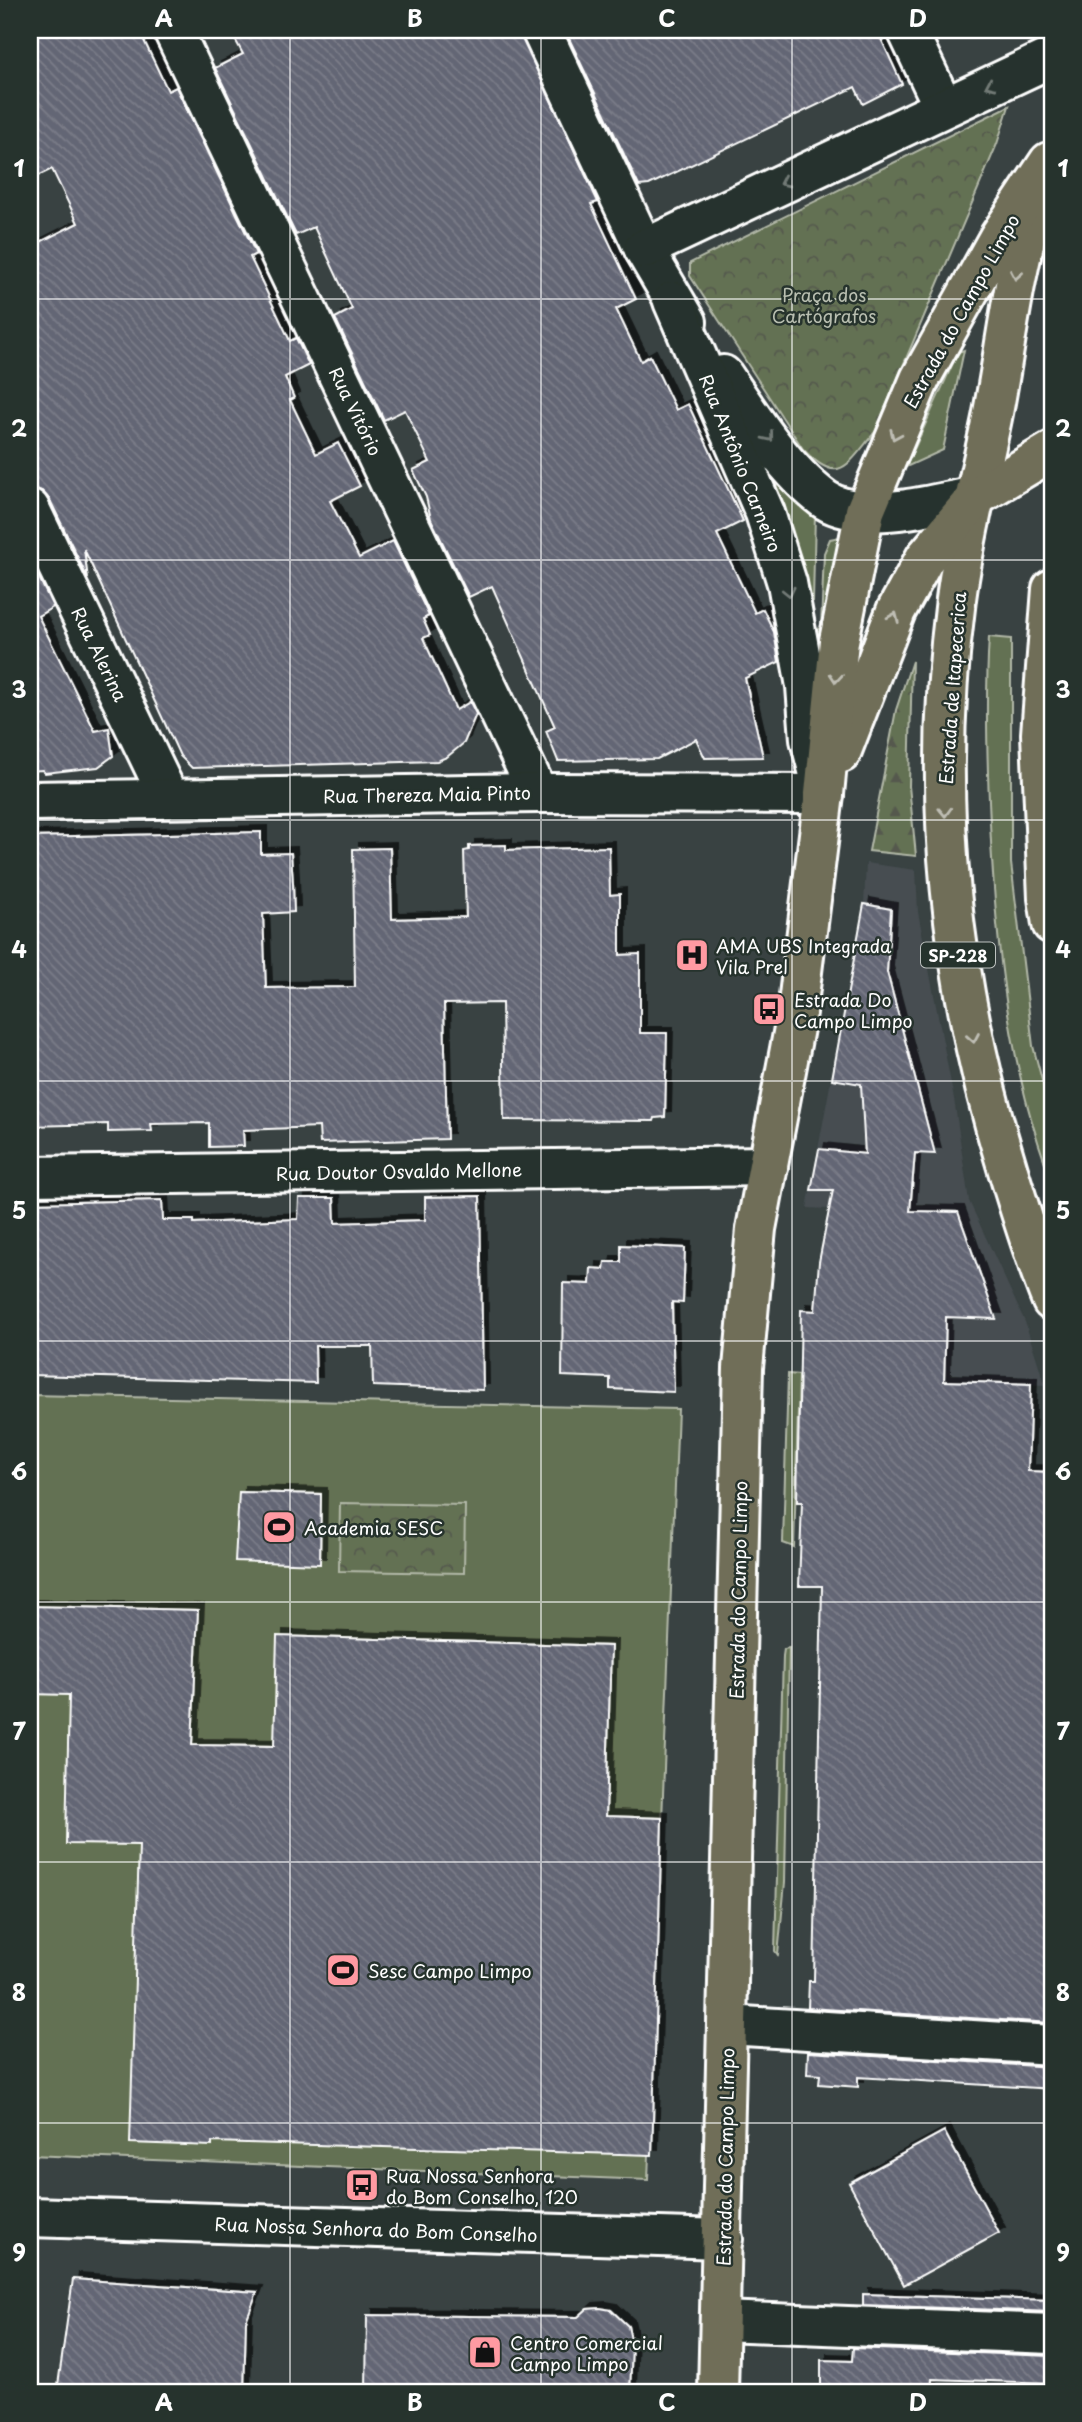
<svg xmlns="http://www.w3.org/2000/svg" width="1082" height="2422" viewBox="0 0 1082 2422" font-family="'Playpen Sans',sans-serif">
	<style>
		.built { fill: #464d51 }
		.grass { fill: #647152; stroke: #b2b8a8; stroke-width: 2 }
		.forest { fill: url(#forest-firs); stroke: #b2b8a8; stroke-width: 2 }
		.park { fill: url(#park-crowns); stroke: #b2b8a8; stroke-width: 2 }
		.building { fill: url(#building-back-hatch); stroke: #fff; stroke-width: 2; filter: url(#shadow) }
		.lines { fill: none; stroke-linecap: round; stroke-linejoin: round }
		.street-casing { stroke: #fff; stroke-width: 44 }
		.primary-casing { stroke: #fff; stroke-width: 44 }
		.street { stroke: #26332d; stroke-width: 38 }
		.primary { stroke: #706e59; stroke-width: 38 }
		.oneway { stroke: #727a76 }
		.oneway2 { stroke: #bfbeb4 }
		.grid { fill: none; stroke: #fff; stroke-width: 2; stroke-opacity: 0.55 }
		.labels { text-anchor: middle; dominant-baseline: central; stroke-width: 5; stroke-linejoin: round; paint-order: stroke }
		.shield { fill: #26332d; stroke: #bec2c0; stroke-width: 2 }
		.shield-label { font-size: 16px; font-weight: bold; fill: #fff }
		.park-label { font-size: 18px; fill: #b9bfb1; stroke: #26332d }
		.street-label { font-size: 18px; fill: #fff; stroke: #26332d }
		.poi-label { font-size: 18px; fill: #fff; stroke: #26332d; text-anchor: start }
		.neatline { fill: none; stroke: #fff; stroke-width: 2.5 }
		.grid-label { font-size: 23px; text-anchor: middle; font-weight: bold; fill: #fff }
	</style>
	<defs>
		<pattern id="forest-firs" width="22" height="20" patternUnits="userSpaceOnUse" patternTransform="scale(1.75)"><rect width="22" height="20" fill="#647152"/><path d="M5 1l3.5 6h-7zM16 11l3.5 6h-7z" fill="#54594e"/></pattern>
		<pattern id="park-crowns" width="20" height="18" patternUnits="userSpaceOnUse" patternTransform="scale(1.75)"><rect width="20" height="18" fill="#647152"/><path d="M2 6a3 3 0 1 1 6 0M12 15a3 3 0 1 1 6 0" fill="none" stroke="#54594e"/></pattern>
		<pattern id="building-back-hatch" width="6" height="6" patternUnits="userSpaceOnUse" patternTransform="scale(1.75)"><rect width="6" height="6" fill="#646674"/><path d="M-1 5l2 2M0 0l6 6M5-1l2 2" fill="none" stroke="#7b7d89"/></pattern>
		<filter id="shadow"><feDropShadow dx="6" dy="-6" stdDeviation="0" flood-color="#0009"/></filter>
	</defs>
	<rect width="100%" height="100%" fill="#394242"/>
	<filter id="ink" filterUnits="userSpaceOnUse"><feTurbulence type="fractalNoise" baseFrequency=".0143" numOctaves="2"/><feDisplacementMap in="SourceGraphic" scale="14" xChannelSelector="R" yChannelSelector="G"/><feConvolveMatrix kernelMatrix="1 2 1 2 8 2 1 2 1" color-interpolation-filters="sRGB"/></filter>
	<g filter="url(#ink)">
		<path class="built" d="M866,863l50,7 2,42 36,187 15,102 56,121 20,63 -246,-10 2,-65h14l4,-48 10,-53 -22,-1 57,-304z"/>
		<g class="grass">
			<path d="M964,350l-21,100 -37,17 52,-115z"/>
			<path d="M739,425l76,87 -2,90 -23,-65z"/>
			<path d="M840,537l-21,125 -4,-31 6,-4 3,-74 6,-14z"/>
			<path d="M989,637l22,2v224l22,183 19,72v64c-44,-115 -56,-237 -62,-359 -3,-62 -5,-123 -1,-186z"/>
			<path d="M788,1374l11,1 -5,172 -11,-4z"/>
			<path d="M30,1395l648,14 -30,771 -618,-25z"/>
			<path d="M789,1648l-4,234 -7,73 -3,-4 8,-295 1,-7z"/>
		</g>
		<path class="forest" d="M912,661l-3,125 7,70 -47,-5 27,-141z"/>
		<g class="park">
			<path d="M1009,106l-12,38 -122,288c-27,32 -36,56 -72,17l-113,-173v-13z"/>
			<path d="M340,1503l125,2 -1,68 -125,-2z"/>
		</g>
		<g class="building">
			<path d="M30,30h109l29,61 8,-4 80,167 -6,3 40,84 6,-3 13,27 -24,12 9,21 -4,2 26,54 22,-11 22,43 -30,15 29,57 34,-17 36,75 -6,3 7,16 -7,3 33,72 14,-8 6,12 -12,29 -17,14 -10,4 -245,7 -12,-12 -96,-207 4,30 -38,-79 -8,-9 -12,-4v-240l48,-24 -26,-54 -22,11z"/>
			<path d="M230,30h289l79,172 -7,2 45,95 -20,10 25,52 9,-5 26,54 12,-6 55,117 -26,13 38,79 8,-4 11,23 5,30 -34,16 18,79 -58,1 -9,-19 -39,20 -99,2 -12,-30 9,-4 -63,-141 -23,11 -38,-78 -5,-22 -13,-27 17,-8 -25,-52 -21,10 -49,-102 17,-9 -38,-82 -18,8 -81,-167 28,-14z"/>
			<path d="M565,30h312l25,54 -39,20 -8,-17 -206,98 -10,1z"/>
			<path d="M30,559l23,48 -15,9 57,115 14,-3 4,28 -15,11 -53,6 -3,-3 -12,1z"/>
			<path d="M261,832v22l30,-1 2,30 1,29 -31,2 3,74 89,-1 -2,-138 37,-1 2,71 74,-2 -2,-66 5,-1v-4l37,-1v5l103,-3 1,48 10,-1v61l20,-1v79h27l-2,84 -10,1 -1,3 -150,-1 -2,-117 -58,1 3,135 -127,4 -1,-16 -76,3 1,16 -35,1v-24l-58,1 1,7 -44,1v-8l-78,2v-289z"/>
			<path d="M864,904l27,5 -4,63 48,182 -20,-1 -5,58 48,1 38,107 -50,-2 -2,64 87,3 -3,87 24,1v551l-244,-15 1,-27h5l8,-395h-23l3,-84h-5l4,-192 14,1 4,-49 14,-72h-22l8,-41 46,5 -4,-70 -29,-5z"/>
			<path d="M480,1196l3,194 -110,-4 -1,-40h-57l1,37 -286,-8v-104l6,1 -2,-69 128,-3 1,20h31v3l104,-4 1,-21h35l1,25 90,-3v-23z"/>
			<path d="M621,1245l64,3 -2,55 -11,-1 2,90 -64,-3v-11l-48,-2 1,-93 27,1 1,-16 13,1 1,-7h16z"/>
			<path d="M239,1492l82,2 -1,70 -85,-3z"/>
			<path d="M30,1606l168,4 -6,135 82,1 3,-110 334,10 -5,170 56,2 -10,337 -440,-13v4l-82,-3 9,-298 -73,-1 3,-149 -39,-1z"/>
			<path d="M808,2052l244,15v22l-194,-12v10l-39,-3 1,-9 -13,-1z"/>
			<path d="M944,2131l55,102 -95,52 -55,-102z"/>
			<path d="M73,2279l184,13 -11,29 -2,71h-187z"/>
			<path d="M863,2294l189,6v12l-189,-7z"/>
			<path d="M600,2308l11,2 17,16 4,18 -2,48h-264l1,-77 211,2 9,-8z"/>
			<path d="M853,2348l199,8v27l-120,-4 -1,13h-110v-32l31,1z"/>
		</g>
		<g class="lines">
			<g class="street-casing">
				<g id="street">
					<path d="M173,30l365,763"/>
					<path d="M541,30l103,219 43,73"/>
					<path d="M907,30l36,76"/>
					<path d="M644,249l408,-192"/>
					<path d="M723,375c27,40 62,95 101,124 11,8 28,11 41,12 36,3 76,-9 112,-15"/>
					<path d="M30,509l139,289"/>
					<path d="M30,801l508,-8 286,1 -14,-55 -4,-53 -19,-103 -22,-70 -92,-212"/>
					<path d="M30,1176l738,-10"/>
					<path d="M728,2025l324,20"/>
					<path d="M30,2217l693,22"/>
					<path d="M721,2321l331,13"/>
				</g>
			</g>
			<g class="primary-casing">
				<g id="primary">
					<path d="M1034,209c-22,68 -28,139 -42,209 -12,59 -28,120 -36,181 -26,199 -6,383 53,575 13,42 26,86 43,127"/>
					<path d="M1052,589l-11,145 7,164 4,26"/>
					<path d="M841,753l55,-142 29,-53 52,-62 75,-45"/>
					<path d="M718,2392l25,-1024 13,-139 41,-217 27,-218 15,-153 26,-130 55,-132 79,-142 50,-75"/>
				</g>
			</g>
			<use href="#street" class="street"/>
			<use href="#primary" class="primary"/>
		</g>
		<defs><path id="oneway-chevron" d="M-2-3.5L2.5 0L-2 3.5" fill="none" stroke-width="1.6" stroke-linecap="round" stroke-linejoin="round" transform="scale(1.75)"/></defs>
		<g class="oneway">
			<use href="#oneway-chevron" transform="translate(990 85) rotate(156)"/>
			<use href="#oneway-chevron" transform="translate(784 182) rotate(155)"/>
			<use href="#oneway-chevron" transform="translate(769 437) rotate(51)"/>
			<use href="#oneway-chevron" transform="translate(789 592) rotate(77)"/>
		</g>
		<g class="oneway2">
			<use href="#oneway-chevron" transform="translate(1016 275) rotate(100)"/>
			<use href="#oneway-chevron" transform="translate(895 435) rotate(114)"/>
			<use href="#oneway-chevron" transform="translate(894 617) rotate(-67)"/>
			<use href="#oneway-chevron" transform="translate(836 678) rotate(95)"/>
			<use href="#oneway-chevron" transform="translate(945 812) rotate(88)"/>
			<use href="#oneway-chevron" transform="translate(973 1038) rotate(80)"/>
		</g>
	</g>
	<path class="grid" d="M290,30v2362M541,30v2362M792,30v2362M30,299h1022M30,560h1022M30,820h1022M30,1081h1022M30,1341h1022M30,1602h1022M30,1862h1022M30,2123h1022"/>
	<defs>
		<g id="hospital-square" transform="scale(1.75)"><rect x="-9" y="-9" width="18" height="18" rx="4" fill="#ff9aa2" stroke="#26332d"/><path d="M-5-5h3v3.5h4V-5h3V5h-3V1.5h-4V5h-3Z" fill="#111"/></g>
		<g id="bus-square" transform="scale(1.75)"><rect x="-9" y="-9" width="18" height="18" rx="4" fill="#ff9aa2" stroke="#26332d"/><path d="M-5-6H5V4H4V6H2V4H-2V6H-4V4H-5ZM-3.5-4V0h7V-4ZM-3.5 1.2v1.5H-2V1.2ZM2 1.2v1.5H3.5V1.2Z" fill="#111"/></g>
		<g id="stadium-square" transform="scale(1.75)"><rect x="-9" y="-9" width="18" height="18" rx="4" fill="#ff9aa2" stroke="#26332d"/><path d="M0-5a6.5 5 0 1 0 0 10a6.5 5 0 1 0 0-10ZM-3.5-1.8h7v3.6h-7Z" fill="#111"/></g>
		<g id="shop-square" transform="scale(1.75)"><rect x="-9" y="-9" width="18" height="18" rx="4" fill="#ff9aa2" stroke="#26332d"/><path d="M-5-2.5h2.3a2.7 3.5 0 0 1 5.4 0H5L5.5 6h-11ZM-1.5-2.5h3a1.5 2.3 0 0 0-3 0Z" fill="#111"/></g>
	</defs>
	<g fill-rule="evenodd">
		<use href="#hospital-square" x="692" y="955"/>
		<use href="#bus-square" x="769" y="1009"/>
		<use href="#stadium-square" x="279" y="1527"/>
		<use href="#stadium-square" x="343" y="1970"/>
		<use href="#bus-square" x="362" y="2185"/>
		<use href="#shop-square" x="485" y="2352"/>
	</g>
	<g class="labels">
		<rect class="shield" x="921" y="942.5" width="74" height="25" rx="5"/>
		<g class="shield-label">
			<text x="958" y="955">SP-228</text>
		</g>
		<g class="park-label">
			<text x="824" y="294">Praça dos<tspan x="824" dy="21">Cartógrafos</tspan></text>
		</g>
		<g class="street-label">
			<text transform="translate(961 311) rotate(-61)">Estrada do Campo Limpo</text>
			<text transform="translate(356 411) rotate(64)">Rua Vitório</text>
			<text transform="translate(741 463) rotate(68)">Rua Antônio Carneiro</text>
			<text transform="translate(100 654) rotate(64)">Rua Alerina</text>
			<text transform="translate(952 688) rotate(-86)">Estrada de Itapecerica</text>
			<text transform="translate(427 794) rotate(-1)">Rua Thereza Maia Pinto</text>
			<text transform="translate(399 1171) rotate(-1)">Rua Doutor Osvaldo Mellone</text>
			<text transform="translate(738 1590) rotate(-89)">Estrada do Campo Limpo</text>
			<text transform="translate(725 2157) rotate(-89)">Estrada do Campo Limpo</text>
			<text transform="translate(376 2229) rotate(2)">Rua Nossa Senhora do Bom Conselho</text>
		</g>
		<g class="poi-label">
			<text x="716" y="945">AMA UBS Integrada<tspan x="716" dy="21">Vila Prel</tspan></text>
			<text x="794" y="999">Estrada Do<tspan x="794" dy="21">Campo Limpo</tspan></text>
			<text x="304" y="1527">Academia SESC</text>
			<text x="368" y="1970">Sesc Campo Limpo</text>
			<text x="386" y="2175">Rua Nossa Senhora<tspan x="386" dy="21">do Bom Conselho, 120</tspan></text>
			<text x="510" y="2342">Centro Comercial<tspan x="510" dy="21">Campo Limpo</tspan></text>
		</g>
	</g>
	<rect width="1082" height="2422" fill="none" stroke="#26332d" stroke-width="77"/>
	<rect x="38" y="38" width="1006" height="2346" class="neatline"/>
	<g class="grid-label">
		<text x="164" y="27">A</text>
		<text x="415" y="27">B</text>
		<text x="667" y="27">C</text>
		<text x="918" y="27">D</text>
		<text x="19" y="177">1</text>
		<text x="1063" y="177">1</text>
		<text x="19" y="437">2</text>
		<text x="1063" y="437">2</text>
		<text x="19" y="698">3</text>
		<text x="1063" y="698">3</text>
		<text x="19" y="958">4</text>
		<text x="1063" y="958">4</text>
		<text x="19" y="1219">5</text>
		<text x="1063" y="1219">5</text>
		<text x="19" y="1480">6</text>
		<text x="1063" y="1480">6</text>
		<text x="19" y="1740">7</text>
		<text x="1063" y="1740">7</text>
		<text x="19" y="2001">8</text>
		<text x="1063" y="2001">8</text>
		<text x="19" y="2261">9</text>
		<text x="1063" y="2261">9</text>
		<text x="164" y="2411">A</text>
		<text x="415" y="2411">B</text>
		<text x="667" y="2411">C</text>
		<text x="918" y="2411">D</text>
	</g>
</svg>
